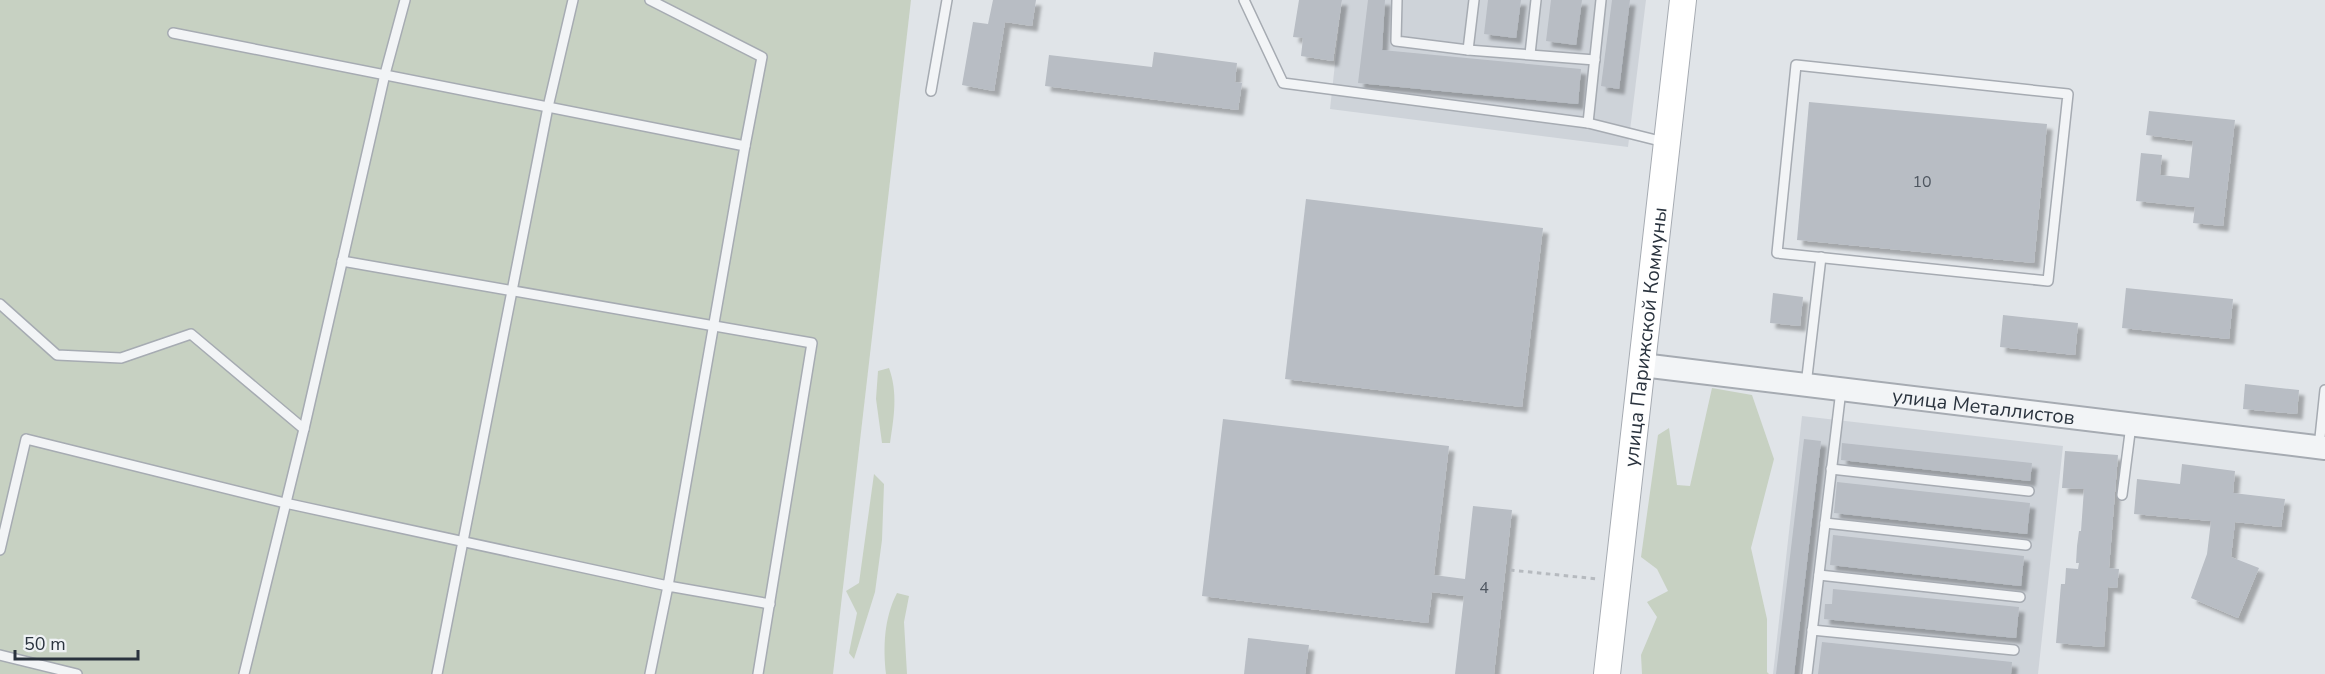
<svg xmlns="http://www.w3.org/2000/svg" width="2325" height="674" viewBox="0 0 2325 674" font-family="'Nunito Sans',sans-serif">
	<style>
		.built { fill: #ced3d9 }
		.green { fill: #c7d1c2 }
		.building { fill: #b8bdc4; filter: url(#shadow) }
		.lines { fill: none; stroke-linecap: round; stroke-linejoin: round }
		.service-casing { stroke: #a6abb2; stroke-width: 12 }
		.tertiary-casing { stroke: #a6abb2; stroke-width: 26 }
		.secondary-casing { stroke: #a6abb2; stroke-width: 28 }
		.path { stroke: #b6babf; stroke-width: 3; stroke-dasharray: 4.5 4.5; stroke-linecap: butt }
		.service { stroke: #f2f4f6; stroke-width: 9 }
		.tertiary { stroke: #f2f4f6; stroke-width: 22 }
		.secondary { stroke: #fff; stroke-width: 26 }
		.labels { text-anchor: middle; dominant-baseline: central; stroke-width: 5; stroke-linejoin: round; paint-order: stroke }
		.number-label { font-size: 16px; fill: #4e5660 }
		.street-label { font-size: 20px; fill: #2a333e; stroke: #eff2f5 }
	</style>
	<defs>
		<filter id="shadow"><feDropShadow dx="5.5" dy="5.5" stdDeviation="1.5" flood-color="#0004"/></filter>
	</defs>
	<rect width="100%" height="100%" fill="#e0e4e8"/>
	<g class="built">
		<path d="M1342,0h304l-18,147 -298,-38z"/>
		<path d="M1802,416l261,30 -25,228h-265z"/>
	</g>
	<g class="green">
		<path d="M0,0h911l-78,674h-833z"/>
		<path d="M889,368c9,25 5,49 1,75h-8l-6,-44 2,-28z"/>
		<path d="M1712,388l40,7 22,64 -23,89 16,71v53l2,2h-127l-1,-19 16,-38 -10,-15 21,-11 -11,-22 -16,-12 17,-122 11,-7 8,57 13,1z"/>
		<path d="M874,474l10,10 -2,56 -7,52 -21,67 -5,-6 8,-40 -11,-22 13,-8z"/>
		<path d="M897,593l12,3 -5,26 3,52h-21c-3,-27 -2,-56 11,-81z"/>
	</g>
	<g class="building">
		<path d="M993,0h43l-4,26 -27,-4 -11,69 -32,-6 11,-63 15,2z"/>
		<path d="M1299,0h43l-9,61 -32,-5 2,-18 -10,-1z"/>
		<path d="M1368,0h17l-3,50 199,19 -3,35 -220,-21z"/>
		<path d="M1488,0h33l-5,38 -32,-4z"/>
		<path d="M1551,0h31l-6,45 -30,-4z"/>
		<path d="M1612,0h18l-11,89 -18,-3z"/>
		<path d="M1154,52l83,11 -2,19 7,1 -4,27 -193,-24 4,-31 103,12z"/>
		<path d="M1809,102l238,22 -13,139 -237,-23z"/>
		<path d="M2149,111l86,9 -12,106 -30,-3 2,-16 -59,-6 5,-48 21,2 -2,20 29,3 4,-37 -47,-6z"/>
		<path d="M1306,199l237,29 -21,179 -237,-28z"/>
		<path d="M2126,288l107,11 -4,40 -107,-11z"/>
		<path d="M1773,293l30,4 -3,29 -30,-3z"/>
		<path d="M2003,315l75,8 -3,32 -75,-8z"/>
		<path d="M2245,384l54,6 -2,24 -54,-5z"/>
		<path d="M1223,419l226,27 -15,129 31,4 8,-73 39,4 -18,164h-39l9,-78 -32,-4 -4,31 -226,-27z"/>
		<path d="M1804,439l17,2 -27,233h-18z"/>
		<path d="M1842,443l190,20 -2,18 -189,-21z"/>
		<path d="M2065,451l53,4 -9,113 10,1 -2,19 -9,-1 -4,60 -48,-4 5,-59h4l1,-16 12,1 1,-6h-3l1,-17 2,-15h2l3,-42 -22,-1z"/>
		<path d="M2182,464l53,7 -2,22 52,6 -4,28 -46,-5 -4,35 28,11 -21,50 -47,-20 16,-44 4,-33 -77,-7 3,-35 43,5z"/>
		<path d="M1837,482l193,21 -3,31 -193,-21z"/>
		<path d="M1833,535l191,21 -3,30 -191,-21z"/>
		<path d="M1833,589l186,18 -3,31 -192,-19 1,-15h7z"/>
		<path d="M1248,638l61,7 -4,29h-61z"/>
		<path d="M1822,642l190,20 -1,12h-193z"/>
	</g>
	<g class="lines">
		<g class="service-casing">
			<g id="service">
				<path d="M650,0l112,57 -17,89"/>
				<path d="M1244,0l39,83 305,40 76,19"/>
				<path d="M1397,0l-1,41 72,9 127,10"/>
				<path d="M1468,50l6,-50"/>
				<path d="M1530,54l6,-54"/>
				<path d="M1796,65l272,29 -20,187 -271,-28z"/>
				<path d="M931,91l16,-91"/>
				<path d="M1588,123l13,-123"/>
				<path d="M342,261l470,82 -54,331"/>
				<path d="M0,304l57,51 64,3 70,-24 113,95"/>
				<path d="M1806,385l15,-128"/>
				<path d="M2319,447l6,-57"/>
				<path d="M1831,469l198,22"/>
				<path d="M2122,495l9,-70"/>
				<path d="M1825,523l201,22"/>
				<path d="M0,550l26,-111 259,64 383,83 77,-440 -572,-113"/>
				<path d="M1819,575l201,22"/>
				<path d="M1812,630l202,20"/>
				<path d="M0,655l77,19"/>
				<path d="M244,674l60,-245 81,-355 20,-74"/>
				<path d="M437,674l111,-567 25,-107"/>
				<path d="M650,674l18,-88 102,18"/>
				<path d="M1807,674l34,-284"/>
			</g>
		</g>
		<g class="tertiary-casing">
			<g id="tertiary">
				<path id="s1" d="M1642,365l683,83"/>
			</g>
		</g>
		<g class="secondary-casing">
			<g id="secondary">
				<path id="s2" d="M1607,674l76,-674"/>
			</g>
		</g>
		<path class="path" d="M1510,570l88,9"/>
		<use href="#service" class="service"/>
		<use href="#tertiary" class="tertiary"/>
		<use href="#secondary" class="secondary"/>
	</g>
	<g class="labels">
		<g class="number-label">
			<text x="1922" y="182">10</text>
			<text x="1484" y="588">4</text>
		</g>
		<g class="street-label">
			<text stroke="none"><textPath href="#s2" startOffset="339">улица Парижской Коммуны</textPath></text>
			<text stroke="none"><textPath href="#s1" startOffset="344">улица Металлистов</textPath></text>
		</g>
	</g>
	<path d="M15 650v9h123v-9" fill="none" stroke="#2a333e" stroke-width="3"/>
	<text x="24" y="650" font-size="18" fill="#2a333e" stroke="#eff2f5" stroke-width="4.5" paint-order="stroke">50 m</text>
</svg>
